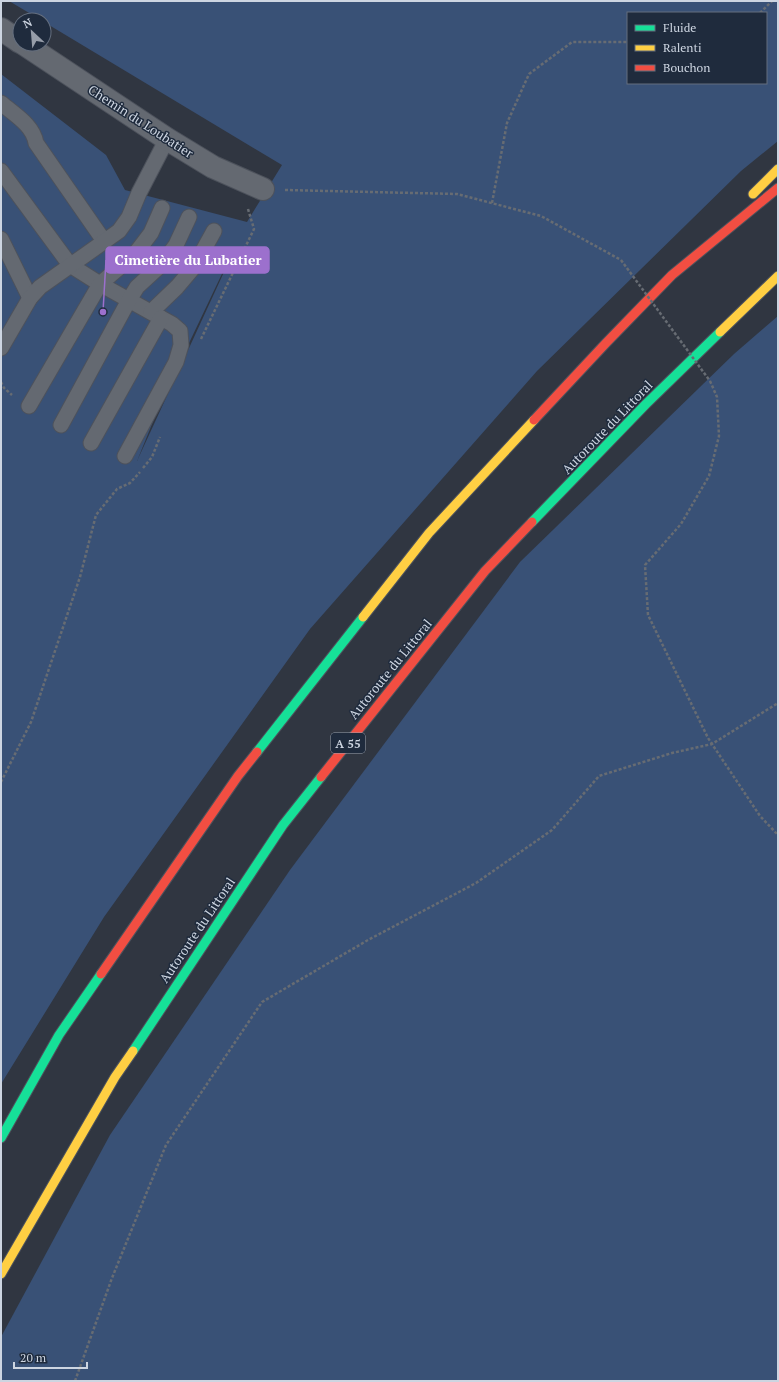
<svg xmlns="http://www.w3.org/2000/svg" width="779" height="1382" viewBox="0 0 779 1382" font-family="'PT Serif',serif">
	<style>
		.green { fill: #395176; fill-rule: evenodd }
		.lines { fill: none; stroke-linecap: round; stroke-linejoin: round }
		.lane-casing { stroke: #4d525c; stroke-width: 17 }
		.street-casing { stroke: #4d525c; stroke-width: 24 }
		.fast-casing { stroke: #4d525c; stroke-width: 11 }
		.slow-casing { stroke: #4d525c; stroke-width: 11 }
		.jam-casing { stroke: #4d525c; stroke-width: 11 }
		.path { stroke: #676c73; stroke-width: 2.5; stroke-dasharray: 3 2; stroke-linecap: butt }
		.lane { stroke: #646971; stroke-width: 15 }
		.street { stroke: #646971; stroke-width: 22 }
		.fast { stroke: #16e098; stroke-width: 9 }
		.slow { stroke: #ffcf43; stroke-width: 9 }
		.jam { stroke: #f24e42; stroke-width: 9 }
		.path-bridge { stroke: #676c73; stroke-width: 2.5; stroke-dasharray: 3 2; stroke-linecap: butt }
		.labels { text-anchor: middle; dominant-baseline: central; stroke-width: 3; stroke-linejoin: round; paint-order: stroke }
		.shield { fill: #1f2b3d; stroke: #99a2b0; stroke-width: 1 }
		.shield-label { font-size: 12px; font-weight: bold; fill: #cdd5e1 }
		.street-label { font-size: 13px; fill: #cdd5e1; stroke: #1f2b3d }
		.leader { fill: none; stroke: #9c70cd; stroke-width: 1.5 }
		.callout-dot { fill: #9c70cd; stroke: #1f2b3d; stroke-width: 1.5 }
		.callout { fill: #9c70cd; stroke: #9c70cd; stroke-width: 1.5 }
		.callout-label { font-size: 14px; text-anchor: middle; font-weight: bold; fill: #fff }
	</style>
	<rect width="100%" height="100%" fill="#303641"/>
	<g class="green">
		<path d="M9,1h769v140l-37,30 -204,200 -227,258 -206,288 -103,167v-1010l105,81 19,35 122,32 35,-57 -238,-143v-2h-3zM628,13h138v70h-138zM229,259h1l-93,202 24,-59z"/>
		<path d="M778,316v1065h-777v-44l109,-202 180,-265 230,-308 214,-208z"/>
	</g>
	<g class="lines">
		<g class="lane-casing">
			<g id="lane">
				<path d="M1,103c14,12 32,22 35,40l68,98"/>
				<path d="M1,171l69,94 30,19 72,40 8,7 1,14 -5,17 -51,94"/>
				<path d="M1,239l29,59"/>
				<path d="M151,312l26,-25 17,-20 20,-36"/>
				<path d="M1,348l29,-50 10,-11 79,-56 10,-14 10,-24 28,-54"/>
				<path d="M29,406l71,-122 35,-30 16,-21 11,-25"/>
				<path d="M61,425l68,-125 8,-13 25,-23 14,-19 13,-28"/>
				<path d="M91,443l70,-125"/>
			</g>
		</g>
		<g class="street-casing">
			<g id="street">
				<path d="M1,29l19,13"/>
				<path d="M24,44l143,95 46,28 50,22"/>
			</g>
		</g>
		<g class="fast-casing">
			<g id="fast">
				<path d="M532,522l114,-118 74,-72"/>
				<path d="M257,752l106,-135"/>
				<path d="M133,1051l150,-226 38,-48"/>
				<path d="M1,1138l58,-103 42,-61"/>
			</g>
		</g>
		<g class="slow-casing">
			<g id="slow">
				<path d="M753,194l25,-25"/>
				<path d="M720,332l58,-56"/>
				<path d="M363,617l66,-84 105,-113"/>
				<path d="M1,1274l114,-197 18,-26"/>
			</g>
		</g>
		<g class="jam-casing">
			<g id="jam">
				<path d="M534,420l72,-77 66,-68 106,-87"/>
				<path d="M321,777l164,-206 47,-49"/>
				<path d="M101,974l137,-198 19,-24"/>
			</g>
		</g>
		<g class="path">
			<path d="M760,13l12,-12"/>
			<path d="M285,190l172,4 84,22 80,44"/>
			<path d="M492,203l15,-80 22,-49 43,-32h56"/>
			<path d="M201,339l53,-110 -6,-20"/>
			<path d="M710,381l7,16 2,39 -10,40 -28,48 -36,41 3,50 60,123 52,78 18,19"/>
			<path d="M1,382l3,6 8,7"/>
			<path d="M143,468l9,-11 8,-20"/>
			<path d="M1,782l30,-60 49,-145 16,-62 21,-26 13,-6 10,-11"/>
			<path d="M75,1381l37,-103 54,-133 96,-143 106,-62 108,-57 76,-53 47,-54 73,-23 40,-9 66,-41"/>
		</g>
		<use href="#lane" class="lane"/>
		<use href="#street" class="street"/>
		<use href="#fast" class="fast"/>
		<use href="#slow" class="slow"/>
		<use href="#jam" class="jam"/>
		<path class="path-bridge" d="M621,260l89,121"/>
	</g>
	<g class="labels">
		<rect class="shield" x="331" y="733" width="34" height="20" rx="3"/>
		<g class="shield-label">
			<text x="348" y="743">A 55</text>
		</g>
		<g class="street-label">
			<text transform="translate(141 121) rotate(33)">Chemin du Loubatier</text>
			<text transform="translate(607 427) rotate(-46)">Autoroute du Littoral</text>
			<text transform="translate(390 669) rotate(-51)">Autoroute du Littoral</text>
			<text transform="translate(197 930) rotate(-56)">Autoroute du Littoral</text>
		</g>
	</g>
	<path class="leader" d="M103 312L106 260"/>
	<circle class="callout-dot" cx="103" cy="312" r="4"/>
	<rect class="callout" x="106" y="247" width="163" height="26" rx="4"/>
	<g class="callout-label">
		<text x="188" y="265">Cimetière du Lubatier</text>
	</g>
	<rect width="779" height="1382" fill="none" stroke="#cdd5e1" stroke-width="4"/>
	<rect x="627" y="12" width="140" height="72" fill="#1f2b3d" stroke="#656f7f"/>
	<rect x="635" y="25" width="20" height="6" fill="#16e098" stroke="#656f7f"/>
	<text x="663" y="32" font-size="12" fill="#cdd5e1">Fluide</text>
	<rect x="635" y="45" width="20" height="6" fill="#ffcf43" stroke="#656f7f"/>
	<text x="663" y="52" font-size="12" fill="#cdd5e1">Ralenti</text>
	<rect x="635" y="65" width="20" height="6" fill="#f24e42" stroke="#656f7f"/>
	<text x="663" y="72" font-size="12" fill="#cdd5e1">Bouchon</text>
	<g transform="translate(32 32) rotate(334)"><circle r="19" fill="#1f2b3d" stroke="#656f7f"/>
	<path d="M0-3L7 15L0 10L-7 15Z" fill="#969da9"/>
	<text y="-6" font-size="11" font-weight="bold" text-anchor="middle" fill="#cdd5e1">N</text>
	</g>
	<path d="M14 1362v6h73v-6" fill="none" stroke="#cdd5e1" stroke-width="2"/>
	<text x="20" y="1362" font-size="12" fill="#cdd5e1" stroke="#1f2b3d" stroke-width="3" paint-order="stroke">20 m</text>
</svg>
